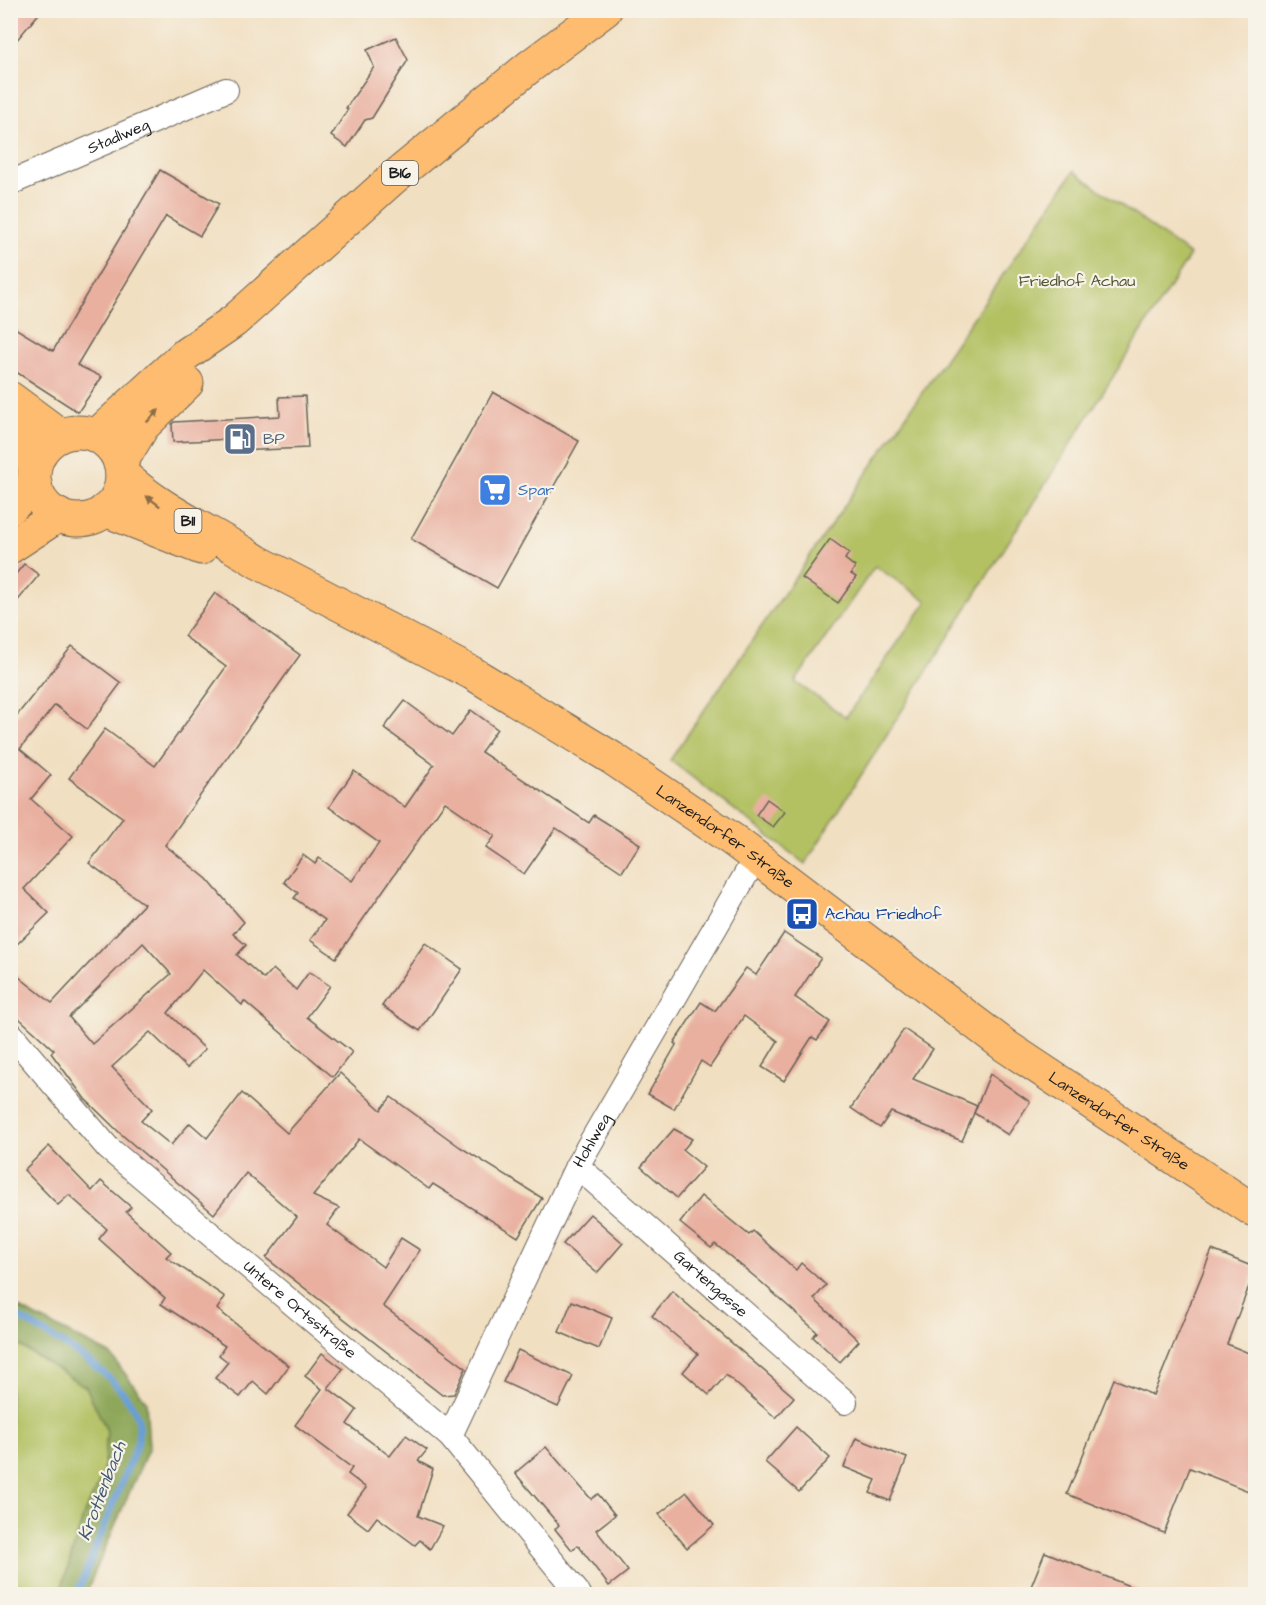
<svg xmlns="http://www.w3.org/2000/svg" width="1266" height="1605" viewBox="0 0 1266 1605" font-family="'Architects Daughter',sans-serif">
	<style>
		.green { fill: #b3c164; stroke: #686e40; stroke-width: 1.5; fill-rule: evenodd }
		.forest { fill: #8ea75a; stroke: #55623b; stroke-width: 1.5 }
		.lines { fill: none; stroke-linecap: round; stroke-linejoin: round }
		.stream { stroke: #689fd5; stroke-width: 7 }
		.building { fill: #e9b0a0; fill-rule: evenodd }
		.minor-casing { stroke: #676056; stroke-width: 26 }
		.primary-casing { stroke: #676056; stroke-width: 35 }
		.minor { stroke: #fff; stroke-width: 24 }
		.primary { stroke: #fdbc6f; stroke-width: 33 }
		.oneway { fill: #8c6c46 }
		.labels { text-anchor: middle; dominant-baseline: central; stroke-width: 4.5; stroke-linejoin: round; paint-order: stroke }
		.shield { fill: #f7f3e8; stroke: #5e5c59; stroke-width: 1.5 }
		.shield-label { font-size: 15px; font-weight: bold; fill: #1c1c1c }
		.street-label { font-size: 16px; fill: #1c1c1c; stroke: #f7f3e8 }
		.park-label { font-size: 16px; fill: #515635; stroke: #f7f3e8 }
		.service-label { font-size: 16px; fill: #4e5e75; stroke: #f7f3e8; text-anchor: start }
		.shop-label { font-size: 16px; fill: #366cbe; stroke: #f7f3e8; text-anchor: start }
		.transit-label { font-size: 16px; fill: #164399; stroke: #f7f3e8; text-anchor: start }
		.water-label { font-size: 18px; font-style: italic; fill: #3e576f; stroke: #f7f3e8 }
	</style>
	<rect width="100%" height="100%" fill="#f7f3e8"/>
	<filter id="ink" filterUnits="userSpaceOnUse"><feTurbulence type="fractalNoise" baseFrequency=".0167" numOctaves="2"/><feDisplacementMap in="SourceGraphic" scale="12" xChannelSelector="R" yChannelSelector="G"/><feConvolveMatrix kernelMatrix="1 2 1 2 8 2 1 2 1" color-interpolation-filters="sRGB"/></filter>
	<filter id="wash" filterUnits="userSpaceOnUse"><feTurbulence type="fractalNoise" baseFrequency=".008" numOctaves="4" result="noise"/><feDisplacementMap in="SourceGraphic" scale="24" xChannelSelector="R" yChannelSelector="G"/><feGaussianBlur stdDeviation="1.35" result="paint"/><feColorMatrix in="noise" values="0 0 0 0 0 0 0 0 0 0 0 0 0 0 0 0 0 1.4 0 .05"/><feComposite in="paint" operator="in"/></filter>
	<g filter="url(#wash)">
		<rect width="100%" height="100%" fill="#f1dfc1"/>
		<g class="green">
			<path d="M1074,171l116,84 -385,609 -135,-104zM875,566l52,35 -81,116 -51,-35z"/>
			<path d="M10,1340l77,47 20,44 -4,44 -19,39 -24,80h-49z"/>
		</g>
		<path class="forest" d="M11,1304l99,50 36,47 3,46 -60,139 -1,8h-28l24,-80 19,-39 4,-44 -21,-44 -75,-47z"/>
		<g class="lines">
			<path class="stream" d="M10,1312c41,26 107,57 127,103 3,7 1,19 1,27l-61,152"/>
		</g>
		<g id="blocks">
			<g class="building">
				<path d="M10,10h32l-32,38z"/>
				<path d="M396,37l12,23 -36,58 -7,2 -18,27 -16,-11 17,-27 -2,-1 28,-41 -7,-17z"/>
				<path d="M160,170l59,34 -19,32 -34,-20 -89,149 25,12 -24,35 -68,-44v-43l43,26z"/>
				<path d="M493,392l86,49 -82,147 -86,-49z"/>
				<path d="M305,396l3,52 -75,3 -1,-12 -59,3 -1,-18 2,-2 106,-6 -1,-19z"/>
				<path d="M830,539l19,14 -4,6 10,8 -4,7 5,3 -18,26 -36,-25z"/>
				<path d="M24,564l15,11 -29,35v-29z"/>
				<path d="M215,593l85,62 -135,190 42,34 37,43 -11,12 13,11 -9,10 27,24 9,-10 23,21 13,-18 21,14 -23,31 45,35 -19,25 -89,-76 -2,4 -39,-35 -35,43 37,36 -18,19 -37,-36 -38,35 40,42 -11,12 30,24 19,-22 17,15 35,-45 45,40 53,-60 41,37 10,-13 69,50 82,51 -24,39 -85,-53 -4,5 -70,-50 -46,57 26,12 -12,17 56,42 18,-29 19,12 -37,56 83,62 -12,26 -12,1 -176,-137 31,-41 -51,-44 -32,41 -93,-80 -36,-35 -34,-46 3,-3 -44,-40v-40l42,33 92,-99 -55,-41 34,-45 -54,-40 36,-49 50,37 71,-99 -42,-31zM143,943l28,31 -79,70 -23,-27z"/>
				<path d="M72,646l49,37 -34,46 -32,-24 -35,44 31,26 -20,24 42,37 -49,53 25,24 -39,38v-227z"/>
				<path d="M405,701l47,35 19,-26 26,19 -16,23 108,71 5,-8 46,29 -18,28 -66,-44 -32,46 -38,-26 9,-12 -50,-34 -109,156 -26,-18 15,-20 -31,-22 4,-5 -14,-11 19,-27 12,9 4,-6 33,23 27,-38 -50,-36 25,-36 51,36 29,-42 -50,-37z"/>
				<path d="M767,799l18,13 -12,15 -17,-12z"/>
				<path d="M784,933l37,25 -26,39 35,25 -13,18 -5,-3 -28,44 -22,-14 16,-26 -34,-25 -34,51 -9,-6 -27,48 -26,-15 28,-49 -2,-2 27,-41 14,9 31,-43 10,7z"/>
				<path d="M425,943l37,26 -42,62 -38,-25z"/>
				<path d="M904,1029l29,20 -20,30 64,27 -15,35 -71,-29 -11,16 -29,-20z"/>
				<path d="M990,1074l40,28 -22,33 -34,-22z"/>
				<path d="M674,1129l18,10 -9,11 21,17 -27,31 -36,-31z"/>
				<path d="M49,1146l43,45 9,-10 30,26 -5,5 45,40 -5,5 59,40 -8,12 72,57 -21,28 -15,-13 -13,16 -25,-19 13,-16 -9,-7 6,-9 -64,-42 4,-6 -66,-59 8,-10 -38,-34 -11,10 -34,-35z"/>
				<path d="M701,1196l48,39 4,-4 43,39 5,-7 25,22 -12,14 45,42 -19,21 -27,-25 4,-5 -57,-51 -45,-37 -4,4 -31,-25z"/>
				<path d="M590,1214l33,29 -26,30 -34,-29z"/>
				<path d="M1212,1250l44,18 -29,76 29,12v138l-66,-26 -26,65 -97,-39 47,-115 39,16z"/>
				<path d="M672,1291l122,106 -18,21 -50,-43 -17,20 -26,-23 15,-18 -46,-38z"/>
				<path d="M572,1301l40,17 -13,31 -40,-17z"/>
				<path d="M518,1350l55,26 -15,31 -55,-25z"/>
				<path d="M322,1353l21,16 -15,19 29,22 -10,14 43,32 16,-21 21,15 -9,11 15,8 -15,47 25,10 -13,23 -10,-9 -5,5 -38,-28 -9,12 -21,-16 19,-25 -18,-14 4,-6 -57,-43 27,-36 -17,-13z"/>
				<path d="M796,1427l34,31 -31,34 -34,-30z"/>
				<path d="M856,1438l51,20 -17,43 -20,-8 6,-13 -32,-13z"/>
				<path d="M546,1447l45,52 7,-5 17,21 -19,15 32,41 -19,15 -31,-41 -6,5 -17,-21 4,-4 -44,-52z"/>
				<path d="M687,1492l27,33 -27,23 -28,-34z"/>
				<path d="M1045,1552l104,42h-121z"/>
			</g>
		</g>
	</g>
	<g filter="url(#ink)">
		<use href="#blocks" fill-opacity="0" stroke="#676056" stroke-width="1.5"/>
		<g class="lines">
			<g class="minor-casing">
				<g id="minor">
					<path id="s1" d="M10,183l216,-93"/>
					<path id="s2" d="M10,1033l98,115 342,288 129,158"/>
					<path id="s3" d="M577,1166l268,236"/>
					<path id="s4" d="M450,1436l127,-270 179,-309"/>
				</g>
			</g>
			<g class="primary-casing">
				<g id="primary">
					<path d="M10,398l50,37"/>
					<path d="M10,430l25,34"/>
					<circle cx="78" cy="476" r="44"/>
					<path d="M96,436l90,-82 48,-33 158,-142 137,-112 76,-57"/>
					<path d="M120,464l23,-38 44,-43"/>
					<path id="s5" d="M122,474c40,38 91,58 136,88l214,111 140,85 121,82 274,207 249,165"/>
					<path d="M10,508l25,-24"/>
					<path d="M105,510l96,38"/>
					<path d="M10,547l49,-32"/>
				</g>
			</g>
			<use href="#minor" class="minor"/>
			<use href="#primary" class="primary"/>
		</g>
		<defs><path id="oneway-solid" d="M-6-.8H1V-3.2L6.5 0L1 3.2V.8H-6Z" transform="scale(1.5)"/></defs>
		<g class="oneway">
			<use href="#oneway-solid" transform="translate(153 416) rotate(-45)"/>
			<use href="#oneway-solid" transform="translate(153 501) rotate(-143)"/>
		</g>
	</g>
	<defs>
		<g id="fuel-square" transform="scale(1.725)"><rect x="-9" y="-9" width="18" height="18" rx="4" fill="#5c6f8a" stroke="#f7f3e8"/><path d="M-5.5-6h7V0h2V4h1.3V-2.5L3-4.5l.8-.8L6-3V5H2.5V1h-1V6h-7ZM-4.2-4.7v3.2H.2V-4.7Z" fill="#fff"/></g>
		<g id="supermarket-square" transform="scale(1.725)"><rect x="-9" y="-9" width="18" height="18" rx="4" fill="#3f7fe0" stroke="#f7f3e8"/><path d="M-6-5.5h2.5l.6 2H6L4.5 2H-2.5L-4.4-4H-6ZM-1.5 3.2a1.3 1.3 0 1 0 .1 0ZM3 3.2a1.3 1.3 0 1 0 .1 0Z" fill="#fff"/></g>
		<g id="bus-square" transform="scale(1.725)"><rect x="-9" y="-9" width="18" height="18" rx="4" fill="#1a4fb4" stroke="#f7f3e8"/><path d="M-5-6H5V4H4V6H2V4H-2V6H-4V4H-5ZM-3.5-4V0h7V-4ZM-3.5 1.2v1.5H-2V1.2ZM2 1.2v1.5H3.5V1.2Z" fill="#fff"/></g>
	</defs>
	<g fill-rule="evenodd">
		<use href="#fuel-square" x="240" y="439"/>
		<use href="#supermarket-square" x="495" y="490"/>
		<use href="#bus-square" x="802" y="914"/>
	</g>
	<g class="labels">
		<g class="shield">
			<rect x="382" y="161" width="36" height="24" rx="4.5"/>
			<rect x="174.5" y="509" width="27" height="24" rx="4.5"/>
		</g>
		<g class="shield-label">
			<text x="400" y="173">B16</text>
			<text x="188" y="521">B11</text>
		</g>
		<g class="street-label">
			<text stroke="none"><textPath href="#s1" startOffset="118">Stadlweg</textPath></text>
			<text stroke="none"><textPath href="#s5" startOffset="705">Lanzendorfer Straße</textPath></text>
			<text stroke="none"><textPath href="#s5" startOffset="1191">Lanzendorfer Straße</textPath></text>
			<text stroke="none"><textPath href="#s4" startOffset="328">Hohlweg</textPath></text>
			<text stroke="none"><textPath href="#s3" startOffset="178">Gartengasse</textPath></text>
			<text stroke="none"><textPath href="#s2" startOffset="402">Untere Ortsstraße</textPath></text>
		</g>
		<g class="park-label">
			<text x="1077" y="281">Friedhof Achau</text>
		</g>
		<g class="service-label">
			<text x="263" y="439">BP</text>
		</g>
		<g class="shop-label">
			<text x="518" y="490">Spar</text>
		</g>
		<g class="transit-label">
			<text x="825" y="914">Achau Friedhof</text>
		</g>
		<g class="water-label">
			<text transform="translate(102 1491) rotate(-69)">Krottenbach</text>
		</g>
	</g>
	<rect width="1266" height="1605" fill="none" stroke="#f7f3e8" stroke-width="36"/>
</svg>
